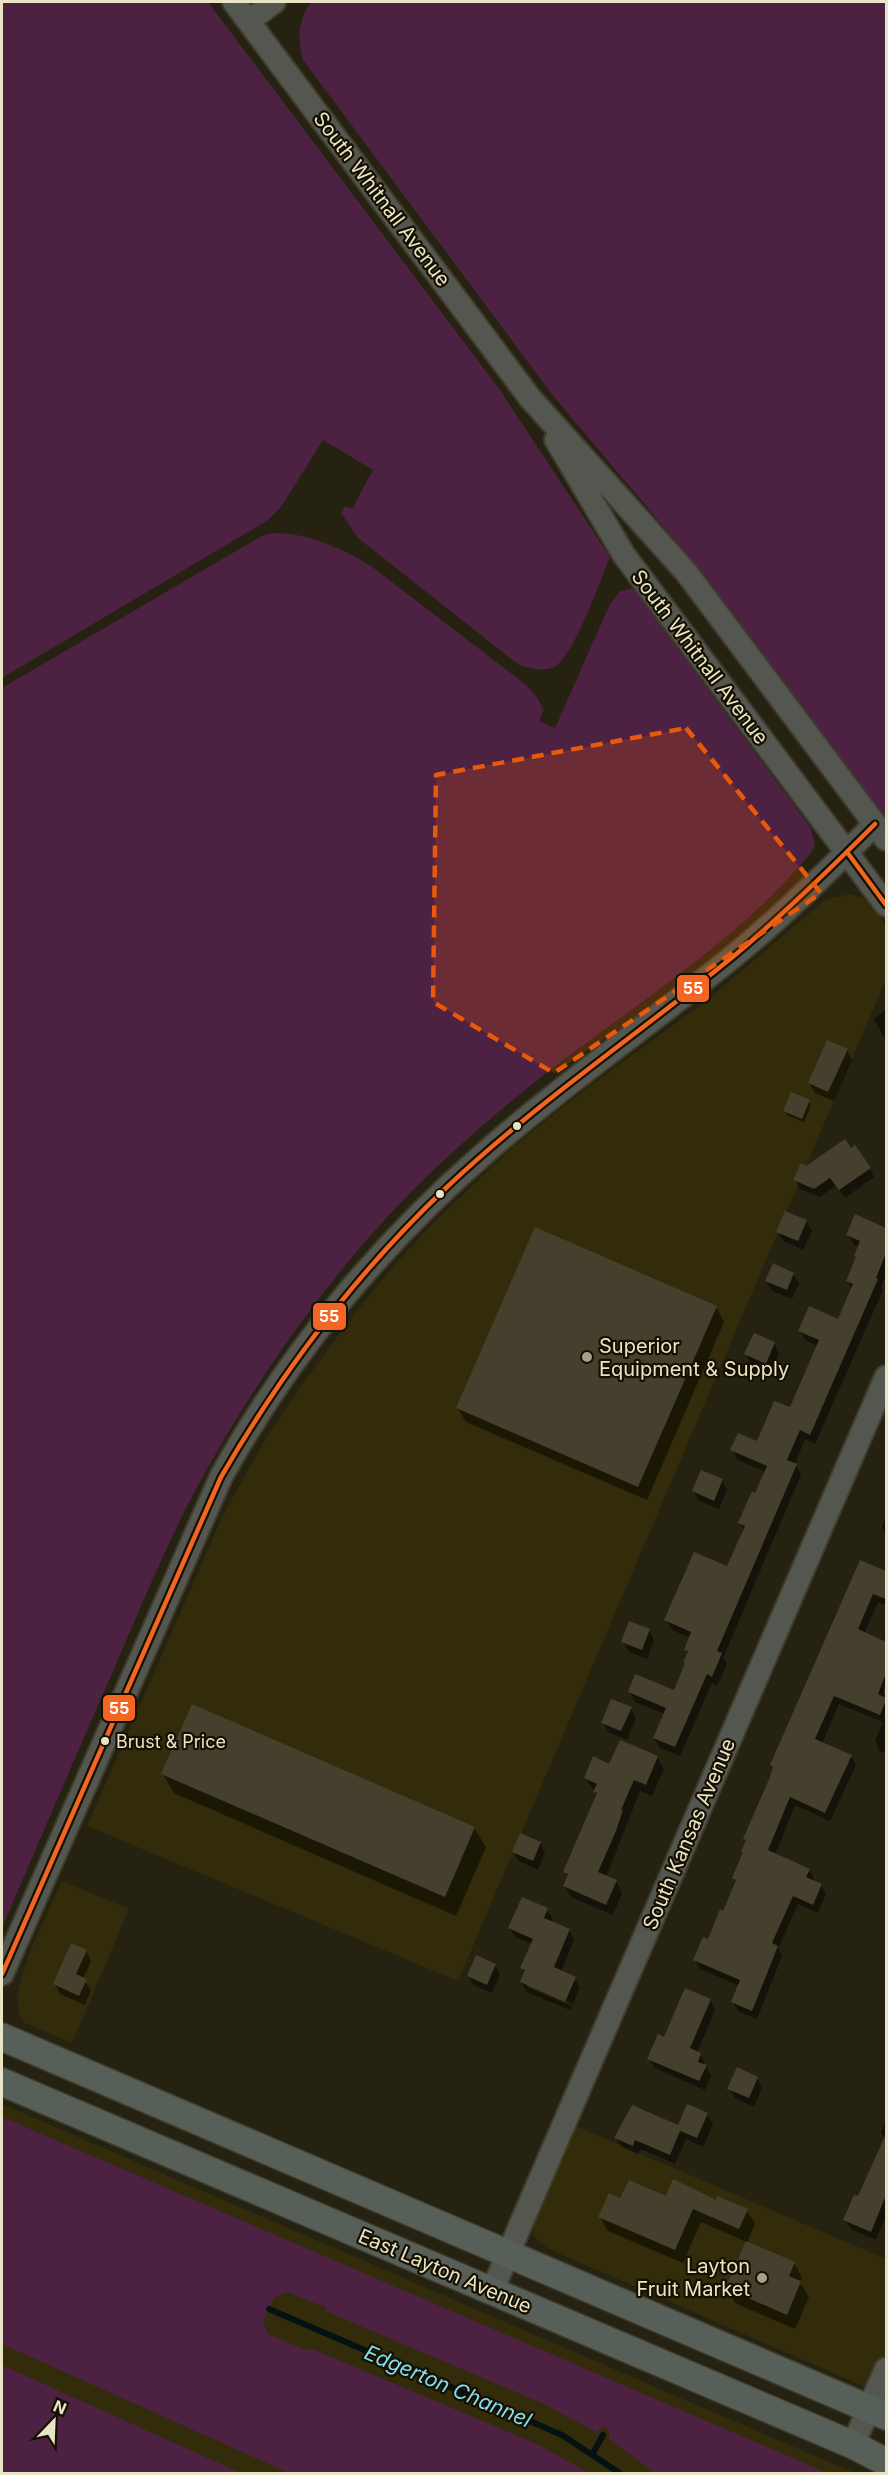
<svg xmlns="http://www.w3.org/2000/svg" width="888" height="2475" viewBox="0 0 888 2475" font-family="Inter,sans-serif">
	<style>
		.built { fill: #322c0a }
		.green { fill: #4d2141 }
		.shadow { fill: #0007; fill-rule: evenodd }
		.lines { fill: none; stroke-linecap: round; stroke-linejoin: round }
		.stream { stroke: #051113; stroke-width: 6 }
		.building { fill: #44402d }
		.minor-casing { stroke: #403c2c; stroke-width: 26 }
		.major-casing { stroke: #403c2c; stroke-width: 30 }
		.minor { stroke: #535750; stroke-width: 22 }
		.major { stroke: #576058; stroke-width: 27 }
		.bus-1-casing { stroke: #151000; stroke-width: 9 }
		.bus-1 { stroke: #f26522; stroke-width: 4.5 }
		.marked { fill: #e8590c; fill-opacity: 0.2; stroke: #e8590c; stroke-width: 4.5; stroke-dasharray: 12 8; stroke-linejoin: round }
		.bus-dot { fill: #eae4c7; stroke: #151000; stroke-width: 2 }
		.poi-dot { fill: #a5a087; stroke: #151000; stroke-width: 2 }
		.labels { text-anchor: middle; dominant-baseline: central; stroke-width: 4.5; stroke-linejoin: round; paint-order: stroke }
		.bus-label { font-size: 18px; fill: #eae4c7; stroke: #151000; text-anchor: start }
		.street-label { font-size: 20px; fill: #eae4c7; stroke: #151000 }
		.poi-label { font-size: 20px; fill: #eae4c7; stroke: #151000; text-anchor: start }
		.water-label { font-size: 21px; font-style: italic; fill: #84dcf3; stroke: #151000 }
		.line-badge { stroke: #151000; stroke-width: 2 }
		.badge-label { font-size: 16px; text-anchor: middle; font-weight: bold; fill: #fff }
	</style>
	<rect width="100%" height="100%" fill="#262211"/>
	<g class="built">
		<path d="M850,894l18,6 18,26v53l-428,1002 -371,-155 136,-311 42,-75 36,-54 51,-69 45,-55 40,-43 76,-72 70,-56 123,-90 119,-101z"/>
		<path d="M62,1881l67,28 -57,134 -47,-20 -5,-7 -3,-17 5,-24 9,-26z"/>
		<path d="M2,2104l681,295 172,74h-853z"/>
		<path d="M573,2125l313,134v137l-337,-147 -9,-7 -6,-6 -2,-9 2,-6z"/>
	</g>
	<g class="green">
		<path d="M2,2h206l292,388 110,167c-10,24 -35,96 -54,109 -11,7 -26,2 -37,-1l-161,-127 -17,-25 4,-7 7,3 21,-39 -50,-30 -42,67 -13,13 -266,158z"/>
		<path d="M311,2h575v817l-185,-248 -147,-174 -251,-337c-6,-22 -5,-40 8,-58z"/>
		<path d="M272,533c34,-1 70,15 99,33l154,118 11,12 8,14 -5,11 16,7 55,-124 9,-12 14,-4 178,240 4,17 -4,8c-76,91 -178,152 -270,224 -45,36 -89,74 -129,114 -79,80 -146,175 -201,271 -37,64 -65,133 -94,200 -39,89 -77,177 -115,266v-1240l258,-151z"/>
		<path d="M2,2117l823,355v1h-170l-46,-34v-9l-6,-3 -7,5 -54,-29 -217,-92 1,-3 -38,-16 -14,5 -11,25 5,12 40,17 2,-3 227,96 52,29h-300l-287,-129z"/>
		<path d="M2,2365l239,108h-239z"/>
	</g>
	<g class="shadow">
		<path d="M886,1010v31l-12,-22z"/>
		<path d="M847,1050l5,10 -18,41 -19,-8 -6,-10z"/>
		<path d="M809,1101l2,4 -7,17 -17,-7 -2,-5z"/>
		<path d="M806,1167l64,2 4,8 -29,21 -9,-13 -16,12 -20,-8 -5,-9z"/>
		<path d="M856,1216l30,14v45l-5,13 2,2 -68,154 -10,-5 -10,25 6,11 -78,183 4,6 -10,22 -5,-3 -32,73 -20,-8 -6,-10 11,-24 -30,-12 -5,-10h44l12,-27 -1,-3 3,-8 -3,-5 5,-11 -18,-8 -6,-10 62,-52 16,-38 -4,-7 16,-28 10,-23 -28,-12 -6,-10 25,-7 33,-34 28,-63 -13,-6 -5,-9 39,-10 13,-31 -5,-9 10,-22 -2,-3 4,-9 -5,-2 -6,-10z"/>
		<path d="M806,1221l6,10 -9,19 -20,-9 -5,-9z"/>
		<path d="M793,1274l6,9 -7,16 -20,-8 -6,-10z"/>
		<path d="M716,1307l8,15 -77,178 -181,-78 -8,-14z"/>
		<path d="M774,1343l5,10 -8,20 -20,-9 -5,-10z"/>
		<path d="M722,1480l5,10 -8,19 -20,-8 -6,-10z"/>
		<path d="M886,1516v20l-4,-9z"/>
		<path d="M861,1562l25,11v32l-8,-3 -14,32 22,9v40l-3,9 3,8v53l-6,-2 -5,-10 8,-19 -44,-18 -17,40 29,12 5,9 -26,56 -35,-16 -20,50 34,15 5,9 -1,3 8,3 5,9 -8,19 -20,-9 -20,45 4,7 -25,63 -19,-8 -5,-9 7,-16 -40,-17 -5,-9 13,-19 16,-28 13,-31 -3,-4 13,-36 -2,-3 29,-70 -2,-4z"/>
		<path d="M649,1630l5,10 -7,19 -18,-7 -6,-10z"/>
		<path d="M631,1708l5,10 -9,22 -19,-8 -5,-10z"/>
		<path d="M657,1757l7,12 -12,27 -12,-5 -34,86 10,4 6,12 -9,22 -42,-18 -7,-11 4,-8 -3,-6 33,-76 -13,-18 25,-13z"/>
		<path d="M163,1774l311,54 12,19 -30,69 -282,-123z"/>
		<path d="M540,1843l5,10 -7,17 -19,-9 -6,-9z"/>
		<path d="M547,1910l6,9 -2,4 18,7 5,10 -13,32 13,6 6,9 -10,23 -43,-18 -6,-10 4,-9 -3,-5 10,-24 -17,-7 -5,-9zM527,1984l45,19 -1,3 -44,-19z"/>
		<path d="M86,1951l5,10 -8,18 8,11 -6,15 -25,-11 -5,-10z"/>
		<path d="M495,1965l5,10 -8,18 -18,-8 -6,-9z"/>
		<path d="M710,2000l5,10 -18,42 3,2 11,22 -6,14 -50,-22 -6,-10 16,-19z"/>
		<path d="M757,2078l5,10 -8,19 -19,-9 -6,-9z"/>
		<path d="M707,2114l6,10 -10,23 -17,-8 -11,25 -34,-15 -3,5 -16,-7 -6,-9 63,-11z"/>
		<path d="M886,2119v98l-10,23 -25,-11 -6,-9 14,-22 27,-58 -5,-8z"/>
		<path d="M666,2198l51,4 30,9 8,13 -8,19 47,20 8,15 -2,5 9,14 -14,32 -60,-26 -8,-15 20,-46 -46,-20 -18,41 -75,-32 -8,-14 21,-17z"/>
	</g>
	<g class="lines">
		<g class="stream">
			<path d="M269,2309l293,126 59,39"/>
			<path d="M593,2453l10,-18"/>
		</g>
	</g>
	<g class="building">
		<path d="M827,1040l21,9 -20,43 -20,-9z"/>
		<path d="M791,1092l19,8 -8,19 -19,-8z"/>
		<path d="M845,1139l6,9 4,-3 16,23 -32,22 -9,-12 -16,11 -21,-9 8,-17 5,3z"/>
		<path d="M785,1211l22,9 -9,21 -22,-9z"/>
		<path d="M855,1214l31,14v25l-10,25 2,1 -68,156 -10,-5 -13,30 10,4 -80,187 5,2 -10,24 -5,-3 -32,73 -22,-9 13,-30 -38,-16 7,-18 39,16 11,-27h-2l5,-12 -4,-1 7,-18 -27,-12 30,-68 33,14 18,-40 -7,-3 14,-32 3,2 12,-27 -37,-16 8,-17 19,8 17,-40 16,6 29,-67 -21,-9 11,-25 29,13 15,-35 -7,-3 10,-24 -2,-1 6,-15 -14,-6z"/>
		<path d="M535,1227l182,79 -79,181 -182,-79z"/>
		<path d="M773,1263l21,10 -7,17 -22,-9z"/>
		<path d="M754,1333l21,9 -9,22 -22,-10z"/>
		<path d="M701,1470l22,9 -9,22 -22,-10z"/>
		<path d="M860,1560l26,11v28l-13,-5 -15,35 28,13v31l-8,21 8,4v2l-6,15 -46,-19 -19,43 37,16 -27,58 -35,-16 -22,53 42,19 -4,8 16,7 -9,21 -20,-9 -21,47 6,3 -26,65 -21,-9 9,-22 -47,-20 10,-23 5,2 12,-30 3,2 13,-31 -4,-2 11,-26h-2l5,-12 -3,-1 27,-62 3,-10 -3,-2z"/>
		<path d="M629,1621l21,8 -8,21 -21,-8z"/>
		<path d="M611,1699l21,8 -11,24 -20,-8z"/>
		<path d="M192,1704l283,123 -30,70 -284,-123z"/>
		<path d="M620,1740l38,16 -12,29 -12,-5 -13,30h2l-7,21 -18,41 19,8 -11,25 -43,-19 5,-12 -5,-2 34,-79 -4,-1 4,-8 -13,-6 9,-22 16,8z"/>
		<path d="M520,1833l21,9 -8,19 -21,-9z"/>
		<path d="M522,1897l26,11 -4,10 26,11 -16,38 22,10 -11,25 -45,-20 5,-12 -5,-2 13,-29 -25,-11z"/>
		<path d="M71,1943l16,7 -11,24 11,5 -8,17 -26,-12z"/>
		<path d="M476,1955l20,9 -9,21 -20,-9z"/>
		<path d="M685,1988l26,11 -21,49 11,5 -3,9 9,3 -8,16 -52,-22 11,-25 6,3z"/>
		<path d="M737,2067l21,10 -9,21 -22,-9z"/>
		<path d="M687,2104l21,9 -11,25 -17,-7 -10,24 -35,-15 -2,6 -19,-8 18,-33 46,20z"/>
		<path d="M886,2134v61l-15,37 -28,-12 11,-25 4,1z"/>
		<path d="M673,2179l43,21 1,-4 31,13 -9,20 -46,-20 -18,41 -77,-33 11,-24 11,5 9,-18 37,16z"/>
		<path d="M746,2241l49,21 -6,14 12,5 -14,34 -62,-27z"/>
	</g>
	<g class="lines">
		<g class="minor-casing">
			<g id="minor">
				<path d="M234,2l296,396 156,174 200,267"/>
				<path d="M249,21l25,-19"/>
				<path d="M556,440l68,115 262,350"/>
				<path d="M2,1974l219,-497c67,-122 160,-234 265,-325 80,-70 167,-130 249,-197 50,-41 95,-86 140,-131"/>
				<path d="M492,2291l394,-914"/>
				<path d="M853,2445l33,-76"/>
			</g>
		</g>
		<g class="major-casing">
			<g id="major">
				<path d="M2,2037l884,379"/>
				<path d="M2,2082l851,363 33,17"/>
			</g>
		</g>
		<use href="#minor" class="minor"/>
		<use href="#major" class="major"/>
		<g class="bus-1-casing">
			<g id="bus-1">
				<path d="M847,852l39,53"/>
				<path d="M2,1974l219,-497c62,-107 136,-205 226,-290 90,-85 193,-154 288,-232 49,-41 95,-86 140,-131"/>
			</g>
		</g>
		<use href="#bus-1" class="bus-1"/>
	</g>
	<path class="marked" d="M686,728l135,165 -267,180 -121,-71 3,-227z"/>
	<g class="bus-dot">
		<circle cx="517" cy="1126" r="5"/>
		<circle cx="440" cy="1194" r="5"/>
		<circle cx="105" cy="1741" r="5"/>
	</g>
	<g class="poi-dot">
		<circle cx="587" cy="1357" r="6"/>
		<circle cx="762" cy="2278" r="6"/>
	</g>
	<g class="labels">
		<g class="bus-label">
			<text x="116" y="1741">Brust &amp; Price</text>
		</g>
		<g class="street-label">
			<text transform="translate(382 199) rotate(53)">South Whitnall Avenue</text>
			<text transform="translate(700 657) rotate(53)">South Whitnall Avenue</text>
			<text transform="translate(689 1834) rotate(-67)">South Kansas Avenue</text>
			<text transform="translate(445 2271) rotate(23)">East Layton Avenue</text>
		</g>
		<g class="poi-label">
			<text x="599" y="1346">Superior<tspan x="599" dy="23">Equipment &amp; Supply</tspan></text>
			<text x="750" y="2266" text-anchor="end">Layton<tspan x="750" dy="23">Fruit Market</tspan></text>
		</g>
		<g class="water-label">
			<text transform="translate(448 2386) rotate(23)">Edgerton Channel</text>
		</g>
	</g>
	<g class="line-badge">
		<rect x="676" y="974" width="34" height="29" rx="6" fill="#f26522"/>
		<rect x="312" y="1302" width="35" height="29" rx="6" fill="#f26522"/>
		<rect x="102" y="1694" width="34" height="28" rx="6" fill="#f26522"/>
	</g>
	<g class="badge-label">
		<text x="693" y="994">55</text>
		<text x="329" y="1322">55</text>
		<text x="119" y="1714">55</text>
	</g>
	<rect width="888" height="2475" fill="none" stroke="#eae4c7" stroke-width="6"/>
	<g transform="translate(54 2421) rotate(23)" stroke="#151000" stroke-width="4.5" paint-order="stroke">
	<path d="M0-4.5L10 22L0 15L-10 22Z" fill="#eae4c7"/>
	<text y="-9" font-size="16" font-weight="bold" text-anchor="middle" fill="#eae4c7">N</text>
	</g>
</svg>
